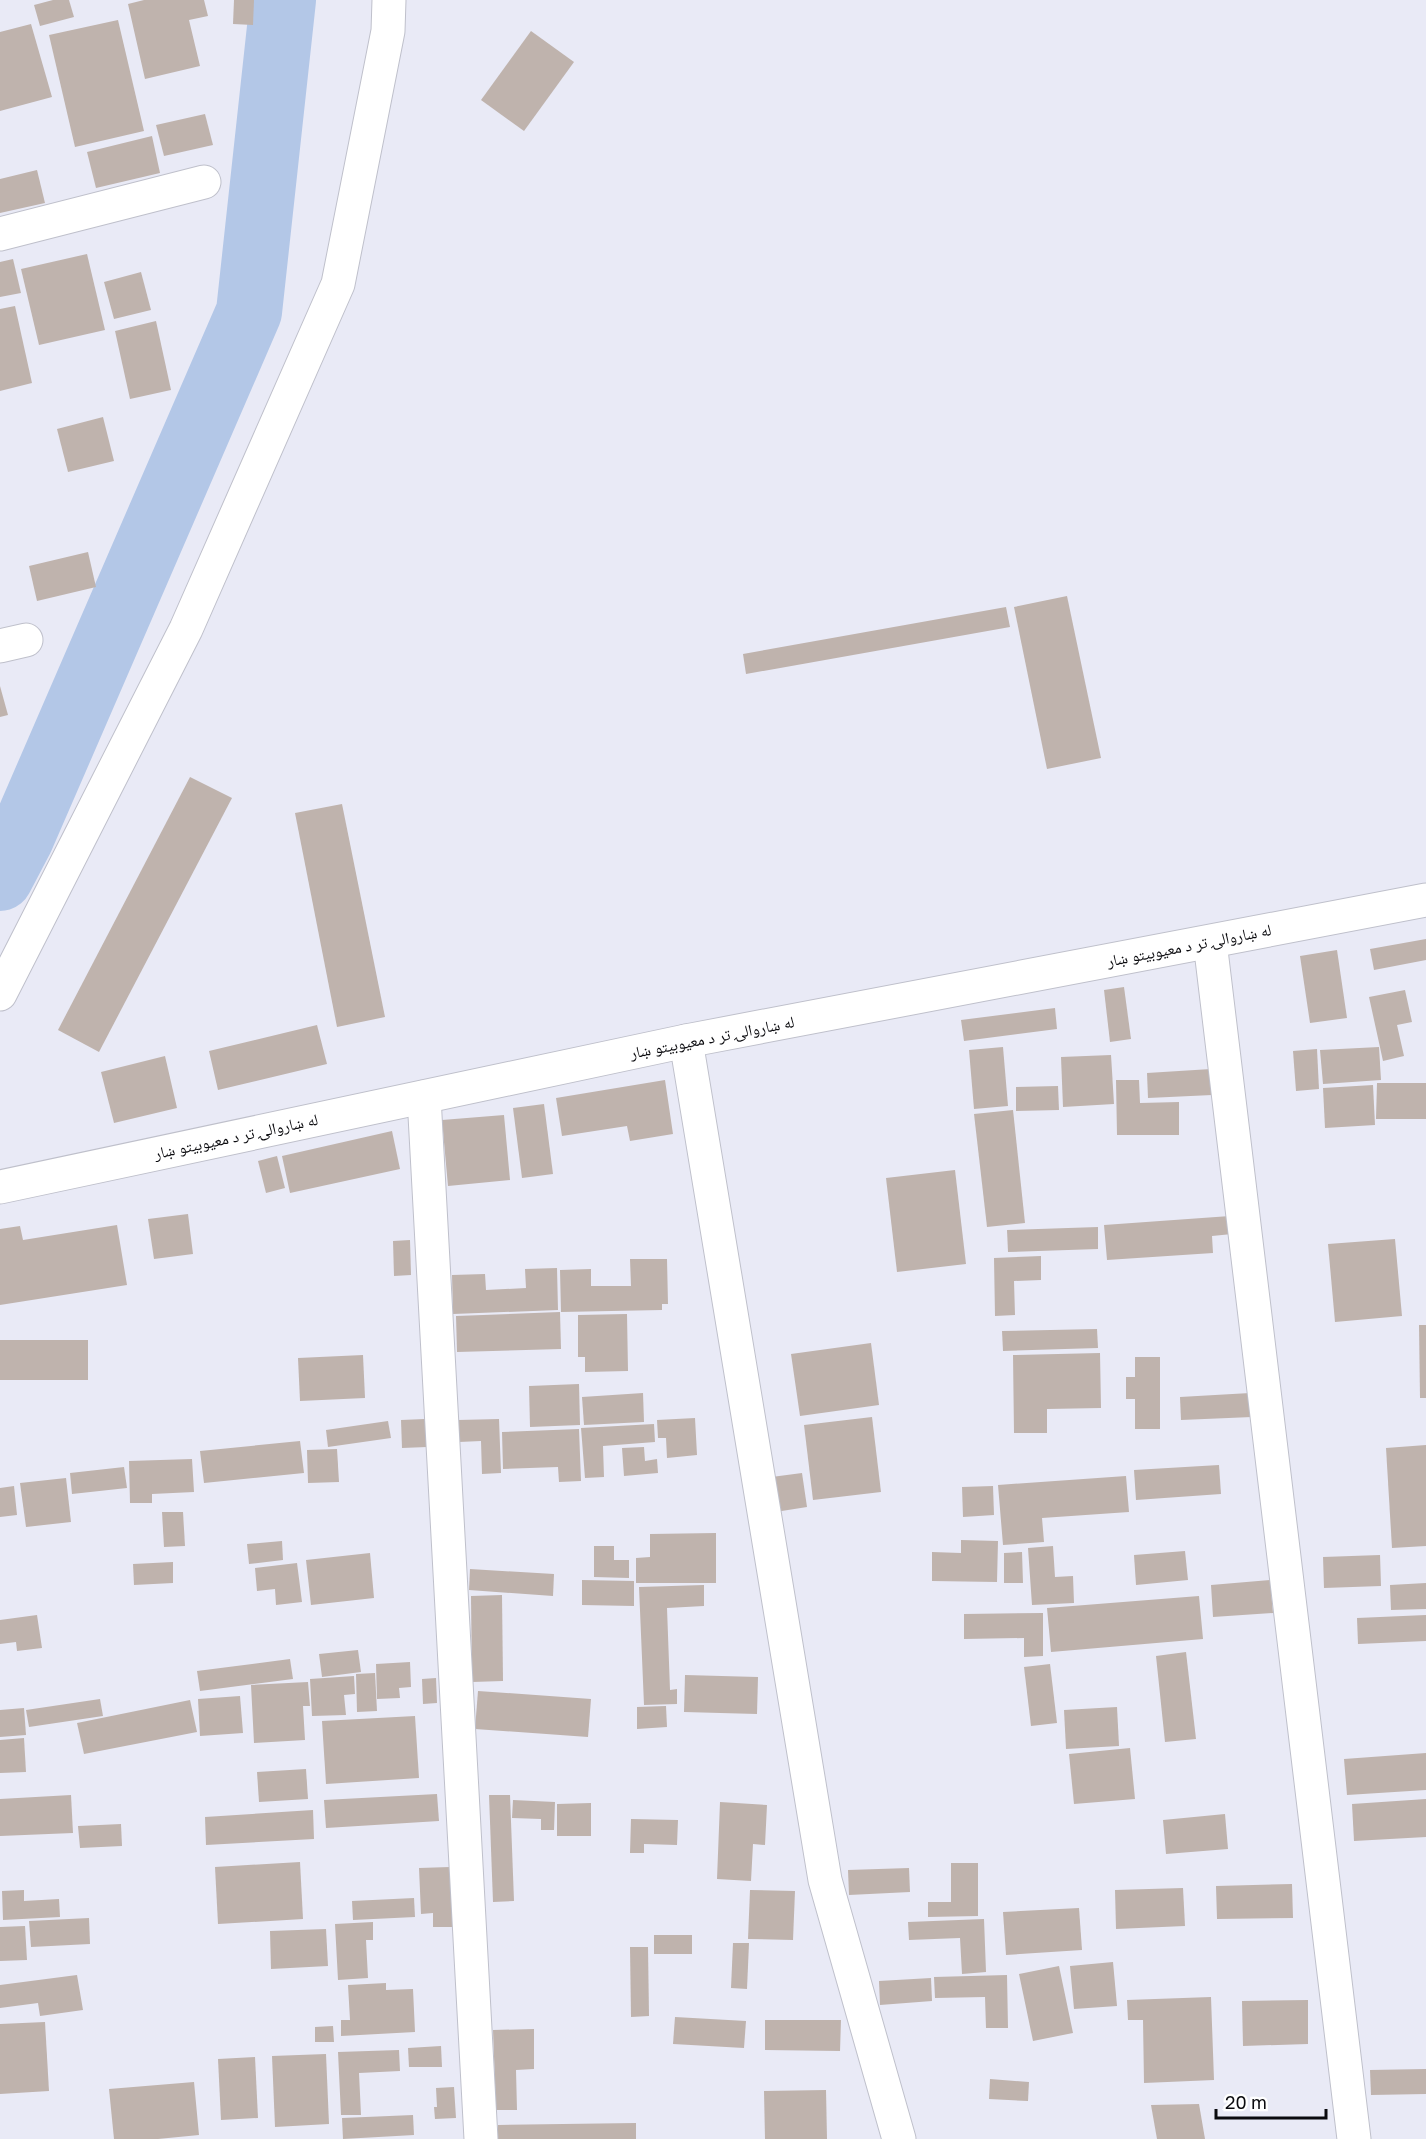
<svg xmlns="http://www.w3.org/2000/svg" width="1426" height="2139" viewBox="0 0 1426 2139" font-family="'Golos Text','Noto Naskh Arabic',sans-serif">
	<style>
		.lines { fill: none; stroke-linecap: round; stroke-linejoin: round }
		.river { stroke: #b3c7e7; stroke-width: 66 }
		.building { fill: #bfb3ad }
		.minor-casing { stroke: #bfc0cb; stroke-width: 35 }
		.tertiary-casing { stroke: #bfc0cb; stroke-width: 35 }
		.minor { stroke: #fff; stroke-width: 33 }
		.tertiary { stroke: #fff; stroke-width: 33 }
		.labels { text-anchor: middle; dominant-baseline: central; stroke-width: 6; stroke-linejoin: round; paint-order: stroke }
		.street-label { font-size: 16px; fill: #0b0b0f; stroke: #fff }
	</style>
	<rect width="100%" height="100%" fill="#e9eaf6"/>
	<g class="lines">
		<path class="river" d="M0,878l21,-40 228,-526 34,-312"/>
	</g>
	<g class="building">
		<path d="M53,0h16l5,17 -34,9 -6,-21z"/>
		<path d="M144,0h60l4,16 -19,4 11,46 -55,13 -17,-75z"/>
		<path d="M234,0h20l-1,25 -20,-1z"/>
		<path d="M118,20l26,111 -69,16 -26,-112z"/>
		<path d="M31,24l21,73 -52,14v-79z"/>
		<path d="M531,31l43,31 -50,69 -43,-31z"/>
		<path d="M205,114l8,31 -49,11 -8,-31z"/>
		<path d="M152,136l8,37 -64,15 -9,-36z"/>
		<path d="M37,170l8,33 -45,10v-34z"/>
		<path d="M87,254l18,76 -66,15 -18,-76z"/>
		<path d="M13,259l8,34 -21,4v-35z"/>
		<path d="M141,272l10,38 -37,9 -10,-37z"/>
		<path d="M15,306l17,77 -32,8v-82z"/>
		<path d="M156,321l15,69 -41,9 -15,-68z"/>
		<path d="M103,417l11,44 -46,11 -11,-43z"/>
		<path d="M88,552l8,35 -59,14 -8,-35z"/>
		<path d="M1067,596l34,162 -54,11 -33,-162z"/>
		<path d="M1006,607l4,20 -264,47 -3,-20z"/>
		<path d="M0,686l8,29 -8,2z"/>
		<path d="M190,777l42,21 -133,254 -41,-22z"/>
		<path d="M342,804l43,213 -48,10 -42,-214z"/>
		<path d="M1426,939v21l-52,10 -4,-21z"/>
		<path d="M1337,950l10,68 -37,5 -10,-67z"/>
		<path d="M1124,987l7,52 -21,3 -6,-52z"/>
		<path d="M1405,990l7,32 -15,3 7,31 -21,5 -14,-64z"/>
		<path d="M1055,1008l2,21 -93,12 -3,-21z"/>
		<path d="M317,1025l10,39 -109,26 -9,-39z"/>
		<path d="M1003,1047l5,59 -34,3 -5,-59z"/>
		<path d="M1379,1047l2,33 -58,4 -3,-34z"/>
		<path d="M1317,1049l2,40 -23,2 -3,-40z"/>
		<path d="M1111,1055l3,49 -51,3 -2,-50z"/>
		<path d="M165,1056l12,52 -63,15 -13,-51z"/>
		<path d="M1211,1069l1,26 -64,3 -1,-25z"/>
		<path d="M665,1080l8,54 -43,7 -3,-15 -65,10 -6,-38z"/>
		<path d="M1116,1080h23l1,23 39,-1v33h-62z"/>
		<path d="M1377,1083h49v36h-50z"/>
		<path d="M1373,1085l2,40 -50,3 -2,-40z"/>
		<path d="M1058,1086l1,24 -43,1v-24z"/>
		<path d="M544,1104l9,70 -31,4 -9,-70z"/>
		<path d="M1013,1110l12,113 -38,4 -13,-113z"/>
		<path d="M504,1115l6,65 -62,6 -6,-66z"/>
		<path d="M392,1131l8,38 -110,24 -8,-37z"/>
		<path d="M277,1156l8,32 -19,5 -8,-32z"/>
		<path d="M955,1170l11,94 -69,8 -11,-94z"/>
		<path d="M188,1214l5,40 -39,5 -6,-40z"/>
		<path d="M1230,1216l2,18 -20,2 1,17 -106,7 -3,-35z"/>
		<path d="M117,1225l10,60 -127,20v-76l20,-3 3,14z"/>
		<path d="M1098,1227v22l-90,3 -1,-22z"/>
		<path d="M1395,1239l7,77 -67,6 -7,-78z"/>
		<path d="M410,1240l1,35 -17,1 -1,-35z"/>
		<path d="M1041,1256v24l-27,1 1,34 -20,1 -1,-58z"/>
		<path d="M630,1259h37l1,45h-6v6l-101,2 -1,-42 31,-1v17h40z"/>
		<path d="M557,1268l1,42 -105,4 -1,-39 33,-1 1,16 40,-2 -1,-19z"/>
		<path d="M560,1312l1,37 -104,3 -1,-36z"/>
		<path d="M627,1314l1,57 -43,1v-15h-7v-42z"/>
		<path d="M1419,1325h7v73h-6z"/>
		<path d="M1097,1329l1,19 -95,3 -1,-20z"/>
		<rect x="0" y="1340" width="88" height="40"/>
		<path d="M871,1343l8,62 -79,11 -9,-62z"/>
		<path d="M1100,1353l1,55 -54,1v24h-33l-1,-78z"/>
		<path d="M363,1355l2,43 -65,3 -2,-43z"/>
		<path d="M1135,1357h25v72h-25v-30h-9v-22h9z"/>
		<path d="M579,1384l1,41 -50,2 -1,-41z"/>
		<path d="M643,1393l1,29 -60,3 -2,-28z"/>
		<path d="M1250,1393l2,24 -71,3 -1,-23z"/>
		<path d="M872,1417l9,75 -68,8 -9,-75z"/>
		<path d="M695,1418l2,37 -30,3 -1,-20h-8l-1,-18z"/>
		<path d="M425,1419l2,28 -25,1 -1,-28z"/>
		<path d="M499,1419l2,54 -19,1 -1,-33 -22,1 -1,-22z"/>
		<path d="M388,1421l3,17 -63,9 -2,-17z"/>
		<path d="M654,1424l1,18 -52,4 1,31 -19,1 -4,-50z"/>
		<path d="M579,1429l2,52 -22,1 -1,-15 -55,2 -1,-37z"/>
		<path d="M300,1441l4,32 -100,10 -4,-32z"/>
		<path d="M1426,1445v101l-34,2 -6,-100z"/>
		<path d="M644,1447l1,14 12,-2 1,14 -34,3 -2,-28z"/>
		<path d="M337,1449l2,33 -31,1 -1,-33z"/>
		<path d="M192,1459l2,33 -42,2v9h-22l-1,-42z"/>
		<path d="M1219,1465l2,29 -85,6 -2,-30z"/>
		<path d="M124,1467l3,21 -55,6 -2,-21z"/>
		<path d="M802,1473l5,34 -38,6 -5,-35z"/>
		<path d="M1126,1476l3,36 -87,6 2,24 -41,3 -5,-60z"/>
		<path d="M66,1478l5,44 -45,5 -6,-44z"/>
		<path d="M14,1486l3,29 -17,2v-29z"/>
		<path d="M993,1486l1,29 -31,2 -1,-30z"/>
		<path d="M162,1512h21l2,34 -21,1z"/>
		<path d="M716,1533v50h-80v-25l14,-1v-23z"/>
		<path d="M961,1540l37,1 -1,41 -65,-1v-29l29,1z"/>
		<path d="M282,1541l1,19 -34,4 -2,-20z"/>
		<path d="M594,1546h20v14h15v18l-35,-1z"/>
		<path d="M1053,1546l2,31 18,-1 1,27 -42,2 -4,-57z"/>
		<path d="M1185,1551l3,29 -52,5 -2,-30z"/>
		<path d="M1022,1552l1,31h-19v-30z"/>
		<path d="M370,1553l4,45 -63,7 -5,-45z"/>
		<path d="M1380,1555l1,31 -57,2 -1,-31z"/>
		<path d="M173,1562v21l-39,2 -1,-21z"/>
		<path d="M297,1563l5,39 -26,3 -1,-16 -18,2 -2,-23z"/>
		<path d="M470,1569l84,5 -1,22 -84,-6z"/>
		<path d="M582,1580l52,1v25l-52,-1z"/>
		<path d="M1270,1580l3,33 -60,4 -2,-32z"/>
		<path d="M1426,1583v26l-35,1 -1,-25z"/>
		<path d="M704,1585v21l-37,2 3,82 7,-1v15l-33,1 -5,-118z"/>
		<path d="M502,1595l1,86 -31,1 -1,-86z"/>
		<path d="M1199,1596l4,43 -152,13 -4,-44z"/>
		<path d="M1043,1613v43l-19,1v-19l-60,1v-25z"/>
		<path d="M37,1615l5,33 -25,3 -1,-9 -16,2v-24z"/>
		<path d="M1426,1615v26l-68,3 -1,-26z"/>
		<path d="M358,1650l3,22 -39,5 -3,-23z"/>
		<path d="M1186,1652l10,87 -31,3 -9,-86z"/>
		<path d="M290,1659l3,20 -93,12 -3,-20z"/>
		<path d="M410,1662l1,25 -12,1 1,10 -23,1 -1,-35z"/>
		<path d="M1050,1664l7,59 -26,3 -7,-59z"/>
		<path d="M375,1673l2,38 -20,1 -1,-38z"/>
		<path d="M685,1675l73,2 -1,37 -73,-2z"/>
		<path d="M354,1676l1,18 -11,1 2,20 -34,1 -2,-37z"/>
		<path d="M436,1678l1,25 -14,1 -1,-25z"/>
		<path d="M308,1682l2,24h-7l2,34 -51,3 -3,-58z"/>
		<path d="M478,1691l113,8 -3,38 -113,-8z"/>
		<path d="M240,1696l3,37 -43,3 -2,-37z"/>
		<path d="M100,1699l3,17 -74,11 -3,-17z"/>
		<path d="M190,1700l7,32 -113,22 -7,-31z"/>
		<path d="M666,1706l1,21 -30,2v-22z"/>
		<path d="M1117,1707l2,39 -53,3 -2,-39z"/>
		<path d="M24,1708l2,27 -26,2v-27z"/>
		<path d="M415,1716l4,62 -93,6 -4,-63z"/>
		<path d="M24,1738l2,34 -26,1v-33z"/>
		<path d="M1130,1748l5,51 -61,5 -5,-50z"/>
		<path d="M1426,1753v37l-79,5 -3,-36z"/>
		<path d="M306,1769l2,30 -49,3 -2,-30z"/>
		<path d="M437,1794l2,27 -113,7 -2,-28z"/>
		<path d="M71,1795l2,38 -73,3v-37z"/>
		<path d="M489,1795h21l4,106 -21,1z"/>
		<path d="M1426,1799v38l-72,4 -2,-37z"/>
		<path d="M513,1800l42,2 -1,28h-13v-11l-29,-1z"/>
		<path d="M720,1802l47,3 -2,40 -12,-1 -2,37 -34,-2z"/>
		<path d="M591,1803v33h-34v-32z"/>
		<path d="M313,1810l1,29 -108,6 -1,-28z"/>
		<path d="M1225,1814l3,35 -62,5 -3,-34z"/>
		<path d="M631,1819l47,1 -1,25 -33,-1v9h-14z"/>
		<path d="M121,1824l1,22 -42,2 -2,-22z"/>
		<path d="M300,1862l3,57 -85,5 -3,-57z"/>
		<path d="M951,1863h27v53l-50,1v-15h23z"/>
		<path d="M450,1867l3,60h-20v-14l-12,1 -2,-46z"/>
		<path d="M909,1868l1,24 -61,3 -1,-25z"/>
		<path d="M1292,1884l1,34 -76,1 -1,-33z"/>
		<path d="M1183,1888l2,38 -69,3 -1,-39z"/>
		<path d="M24,1890v11l35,-2 1,18 -57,3 -1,-29z"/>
		<path d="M750,1890l45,1 -2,49 -45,-1z"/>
		<path d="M414,1898l1,19 -62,3 -1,-19z"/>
		<path d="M1079,1908l3,42 -76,5 -3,-43z"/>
		<path d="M89,1918l1,26 -59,3 -2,-26z"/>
		<path d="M984,1919l2,53 -24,2 -2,-36 -51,2 -1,-18z"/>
		<path d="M373,1922v18h-7l2,38 -30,2 -3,-56z"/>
		<path d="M25,1926l2,34 -27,1v-34z"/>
		<path d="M326,1929l2,37 -57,3 -1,-38z"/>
		<rect x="654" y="1935" width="38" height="19"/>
		<path d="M733,1943h16l-2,46 -16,-1z"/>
		<path d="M630,1947h18l1,69 -18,1z"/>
		<path d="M1113,1962l4,44 -43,3 -4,-43z"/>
		<path d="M1059,1966l14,67 -40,8 -14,-67z"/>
		<path d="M77,1975l6,35 -43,6 -2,-13 -38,5v-23z"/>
		<path d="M1007,1975l1,53h-22l-1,-31 -50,1 -1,-21z"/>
		<path d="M931,1978l1,23 -52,4 -1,-24z"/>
		<path d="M386,1983v7l27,-1 2,43 -74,4v-16h9l-2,-35z"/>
		<path d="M1211,1997l3,83 -70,3 -1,-63h-15l-1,-20z"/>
		<path d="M1308,2000v44l-65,2 -1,-45z"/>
		<path d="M675,2017l71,4 -2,27 -71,-4z"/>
		<path d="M765,2020h76l-1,31 -75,-1z"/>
		<path d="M45,2022l4,69 -49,3v-70z"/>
		<path d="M333,2026l1,16h-19v-15z"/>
		<path d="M534,2029v40l-18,1 1,40h-21l-3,-80z"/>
		<path d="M441,2046l1,21h-33l-1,-19z"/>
		<path d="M399,2050l1,21 -41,2 2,42h-20l-3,-63z"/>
		<path d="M326,2054l3,70 -54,3 -3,-71z"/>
		<path d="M255,2057l3,61 -37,2 -3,-61z"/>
		<path d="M1426,2069v25l-55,1 -1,-25z"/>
		<path d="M990,2079l39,3 -1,19 -39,-2z"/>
		<path d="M194,2082l5,53 -41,4h-44l-5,-50z"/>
		<path d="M454,2087l2,31 -21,1 -1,-12h3l-1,-19z"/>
		<path d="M826,2090l1,49h-62l-1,-48z"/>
		<path d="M1199,2104l6,35h-48l-6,-34z"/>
		<path d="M413,2115l1,20 -71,4 -1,-21z"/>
		<path d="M636,2123v16h-138v-14z"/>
	</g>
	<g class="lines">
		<g class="minor-casing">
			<g id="minor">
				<path d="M0,234l204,-52"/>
				<path d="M0,646l26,-6"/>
				<path d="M1210,942l144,1197"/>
				<path d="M0,994l186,-365 152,-345 50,-253 1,-31"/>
				<path d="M686,1041l139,839 74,259"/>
				<path d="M424,1097l57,1042"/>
			</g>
		</g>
		<g class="tertiary-casing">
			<path id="tertiary" d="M0,1187l686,-146 740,-141"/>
		</g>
		<use href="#minor" class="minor"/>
		<use href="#tertiary" class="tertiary"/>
	</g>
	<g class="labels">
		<g class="street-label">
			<text transform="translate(1189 945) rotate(-11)">له ښاروالۍ تر د معیوبیتو ښار</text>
			<text transform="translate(712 1037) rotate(-11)">له ښاروالۍ تر د معیوبیتو ښار</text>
			<text transform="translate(236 1136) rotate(-12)">له ښاروالۍ تر د معیوبیتو ښار</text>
		</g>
	</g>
	<path d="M1216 2109v9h110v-9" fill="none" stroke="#0b0b0f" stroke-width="3"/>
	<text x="1225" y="2109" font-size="18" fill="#0b0b0f" stroke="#ffffff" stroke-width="4.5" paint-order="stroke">20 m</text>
</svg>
